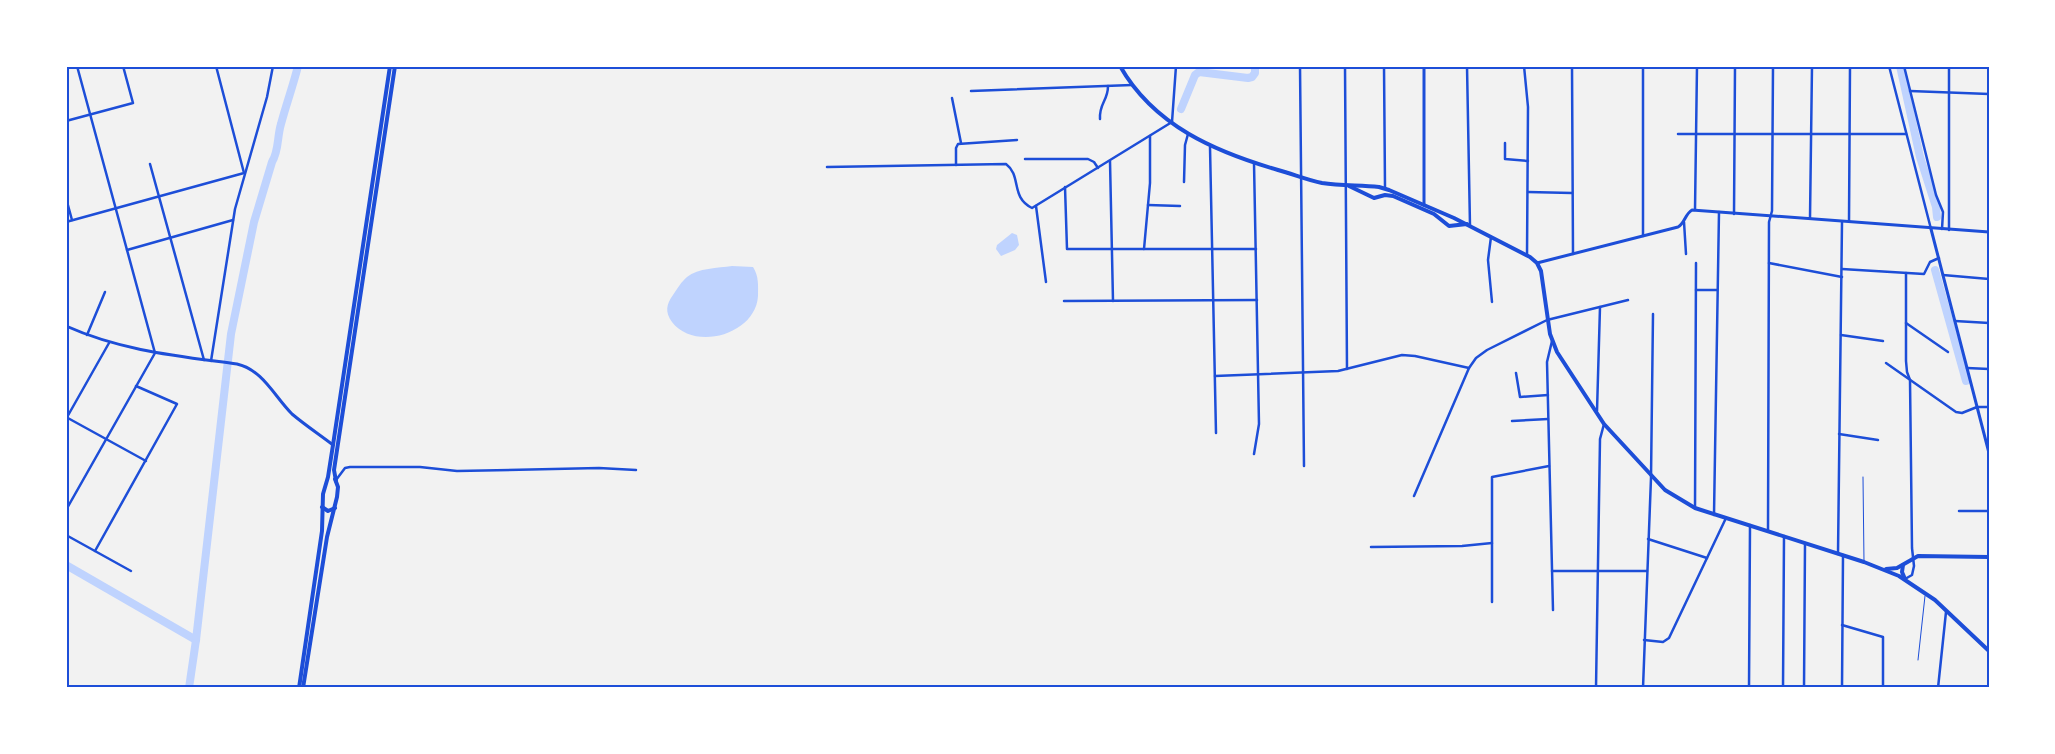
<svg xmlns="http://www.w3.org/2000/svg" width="2055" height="754" viewBox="0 0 2055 754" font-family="'Varela Round',sans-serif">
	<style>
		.water { fill: #bfd3fe }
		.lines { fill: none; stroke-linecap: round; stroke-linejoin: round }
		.river { stroke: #bfd3fe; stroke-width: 8 }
		.service { stroke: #1d4ed8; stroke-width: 1 }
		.minor { stroke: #1d4ed8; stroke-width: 2.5 }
		.tertiary { stroke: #1d4ed8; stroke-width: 3 }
		.primary { stroke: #1d4ed8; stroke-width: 4 }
		.neatline { fill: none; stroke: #1d4ed8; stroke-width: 2 }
	</style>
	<rect width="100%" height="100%" fill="#f2f2f2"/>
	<g class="water">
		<path d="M1012,233l5,2 2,10 -4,5 -14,6 -5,-7 1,-4z"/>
		<path d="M732,266l21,1c6,9 5,19 5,29 -2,38 -63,56 -86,26 -7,-10 -6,-17 1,-27 4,-6 9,-14 14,-18 11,-9 31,-9 45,-11z"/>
	</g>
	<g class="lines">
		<g class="river">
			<path d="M1900,66l20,91 16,50 1,10"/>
			<path d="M1181,109l14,-34 4,-3 49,6 4,-1 3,-4v-7"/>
			<path d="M1935,270l31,111"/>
			<path d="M66,565l130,75"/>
			<path d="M189,688l7,-48 35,-306 23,-112 18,-60c7,-11 5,-25 9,-38 5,-19 12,-38 17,-58"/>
		</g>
		<g class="service">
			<path d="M1863,477l1,85"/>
			<path d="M1918,660l7,-64"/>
		</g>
		<g class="minor">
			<path d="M1300,66l4,400"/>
			<path d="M1345,66l2,303"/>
			<path d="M1384,66l1,122"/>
			<path d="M1467,66l3,160"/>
			<path d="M1524,66l4,41 -1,148"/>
			<path d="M1572,66l1,188"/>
			<path d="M1889,66l42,163"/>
			<path d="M1904,66l32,129 7,17 -1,17"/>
			<path d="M971,91l161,-6"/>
			<path d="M1910,91l79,3"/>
			<path d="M952,98l9,45"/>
			<path d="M1100,119c-1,-16 8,-18 8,-33"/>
			<path d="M66,121l67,-18 -10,-37"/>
			<path d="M1678,134h228"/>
			<path d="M1505,143v16l23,2"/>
			<path d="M1210,147l6,286"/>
			<path d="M1025,159h63l6,3 4,6"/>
			<path d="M1110,161l3,140"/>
			<path d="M150,164l54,196"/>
			<path d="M956,165v-17l2,-4 59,-4"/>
			<path d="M827,167l179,-3c16,12 4,33 26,44l140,-86 4,-56"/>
			<path d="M1184,182l1,-37 3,-11"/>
			<path d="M1065,187l2,62h189"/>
			<path d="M1528,192l44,1"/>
			<path d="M66,198l6,22"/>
			<path d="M1148,205l32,1"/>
			<path d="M1036,206l10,76"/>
			<path d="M1695,210l2,-144"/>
			<path d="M1734,214l1,-148"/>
			<path d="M1810,218l2,-152"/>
			<path d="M1849,221l1,-155"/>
			<path d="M66,222l178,-49 -28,-107"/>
			<path d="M1684,222l2,32"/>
			<path d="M1949,230v-164"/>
			<path d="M1643,236v-170"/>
			<path d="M1491,237l-3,23 4,42"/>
			<path d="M1144,249l6,-66v-47"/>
			<path d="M127,250l106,-30"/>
			<path d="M1769,263l73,14"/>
			<path d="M1842,269l82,5 6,-12 9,-4"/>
			<path d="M1943,275l46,4"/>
			<path d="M1696,290h21"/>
			<path d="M1064,301l193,-1"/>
			<path d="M1955,321l34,2"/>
			<path d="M1906,323l42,29"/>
			<path d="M87,335l18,-43"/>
			<path d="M1841,335l42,6"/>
			<path d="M1552,341l-5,21 6,248"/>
			<path d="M211,361l24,-152 32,-112 6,-31"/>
			<path d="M1886,363l70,49 6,1 15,-6h12"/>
			<path d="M1967,368l22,1"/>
			<path d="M1516,373l4,24 28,-2"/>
			<path d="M1215,376l123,-5 64,-16 13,1 54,12"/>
			<path d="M1597,411l3,-104"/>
			<path d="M66,417l80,44"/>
			<path d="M66,419l43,-76"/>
			<path d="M1512,421l36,-2"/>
			<path d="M1839,434l39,6"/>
			<path d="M1254,454l5,-30 -5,-261"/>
			<path d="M336,480l9,-12 5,-1h70l37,4 142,-3 37,2"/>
			<path d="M1414,496l55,-128 7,-10 11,-8 60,-30 81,-20"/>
			<path d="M1695,508l1,-245"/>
			<path d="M66,510l89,-157 -78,-287"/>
			<path d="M1959,511h30"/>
			<path d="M1714,515l5,-303"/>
			<path d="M1768,531l1,-309 3,-11 1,-145"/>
			<path d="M66,535l65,36"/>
			<path d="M1648,539l59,19"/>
			<path d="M1371,547l91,-1 30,-3"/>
			<path d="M95,551l82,-147 -41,-18"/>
			<path d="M1838,554l4,-332"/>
			<path d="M1552,571h95"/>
			<path d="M1905,579l7,-4 2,-9 -2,-18 -2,-168 -3,-8 -1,-11v-88"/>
			<path d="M1492,602v-125l57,-11"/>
			<path d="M1842,625l41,12v51"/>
			<path d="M1644,640l19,2 6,-4 57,-120"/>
			<path d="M1596,688l4,-249 4,-15"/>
			<path d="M1643,688l8,-210 2,-164"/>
			<path d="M1749,688l1,-163"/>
			<path d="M1783,688l1,-152"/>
			<path d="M1804,688l1,-145"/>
			<path d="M1842,688l1,-133"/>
			<path d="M1938,688l8,-76"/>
		</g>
		<g class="tertiary">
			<path d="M1424,205v-139"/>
			<path d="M1931,229l58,224"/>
			<path d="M1537,263l141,-36c7,-4 7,-13 14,-17l297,22"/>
			<path d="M66,326c56,25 112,30 171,38 26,6 37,32 55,50 13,11 28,21 41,31"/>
		</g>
		<g class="primary">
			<path d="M1120,66c34,60 96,86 158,104 15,4 29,10 44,13 19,3 38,2 57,4l10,3 65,28 76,39 7,6 4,8 9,63 7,18 47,72 61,66 30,18 169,54 35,14 36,24 54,51"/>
			<path d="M1349,186l25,12 11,-3 8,1 41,18 15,12 18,-2"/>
			<path d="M336,481l-2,-11 61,-404"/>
			<path d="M322,507l6,4 7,-3"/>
			<path d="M1903,565l-1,7 3,7"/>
			<path d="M1886,569l11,-1 21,-12 71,1"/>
			<path d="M299,688l23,-157 1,-37 5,-17 5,-32 57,-379"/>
			<path d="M303,688l24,-151 10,-40 1,-10 -3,-8"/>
		</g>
	</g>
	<rect width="2055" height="754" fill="none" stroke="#ffffff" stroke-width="135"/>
	<rect x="68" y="68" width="1920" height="618" class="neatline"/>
</svg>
